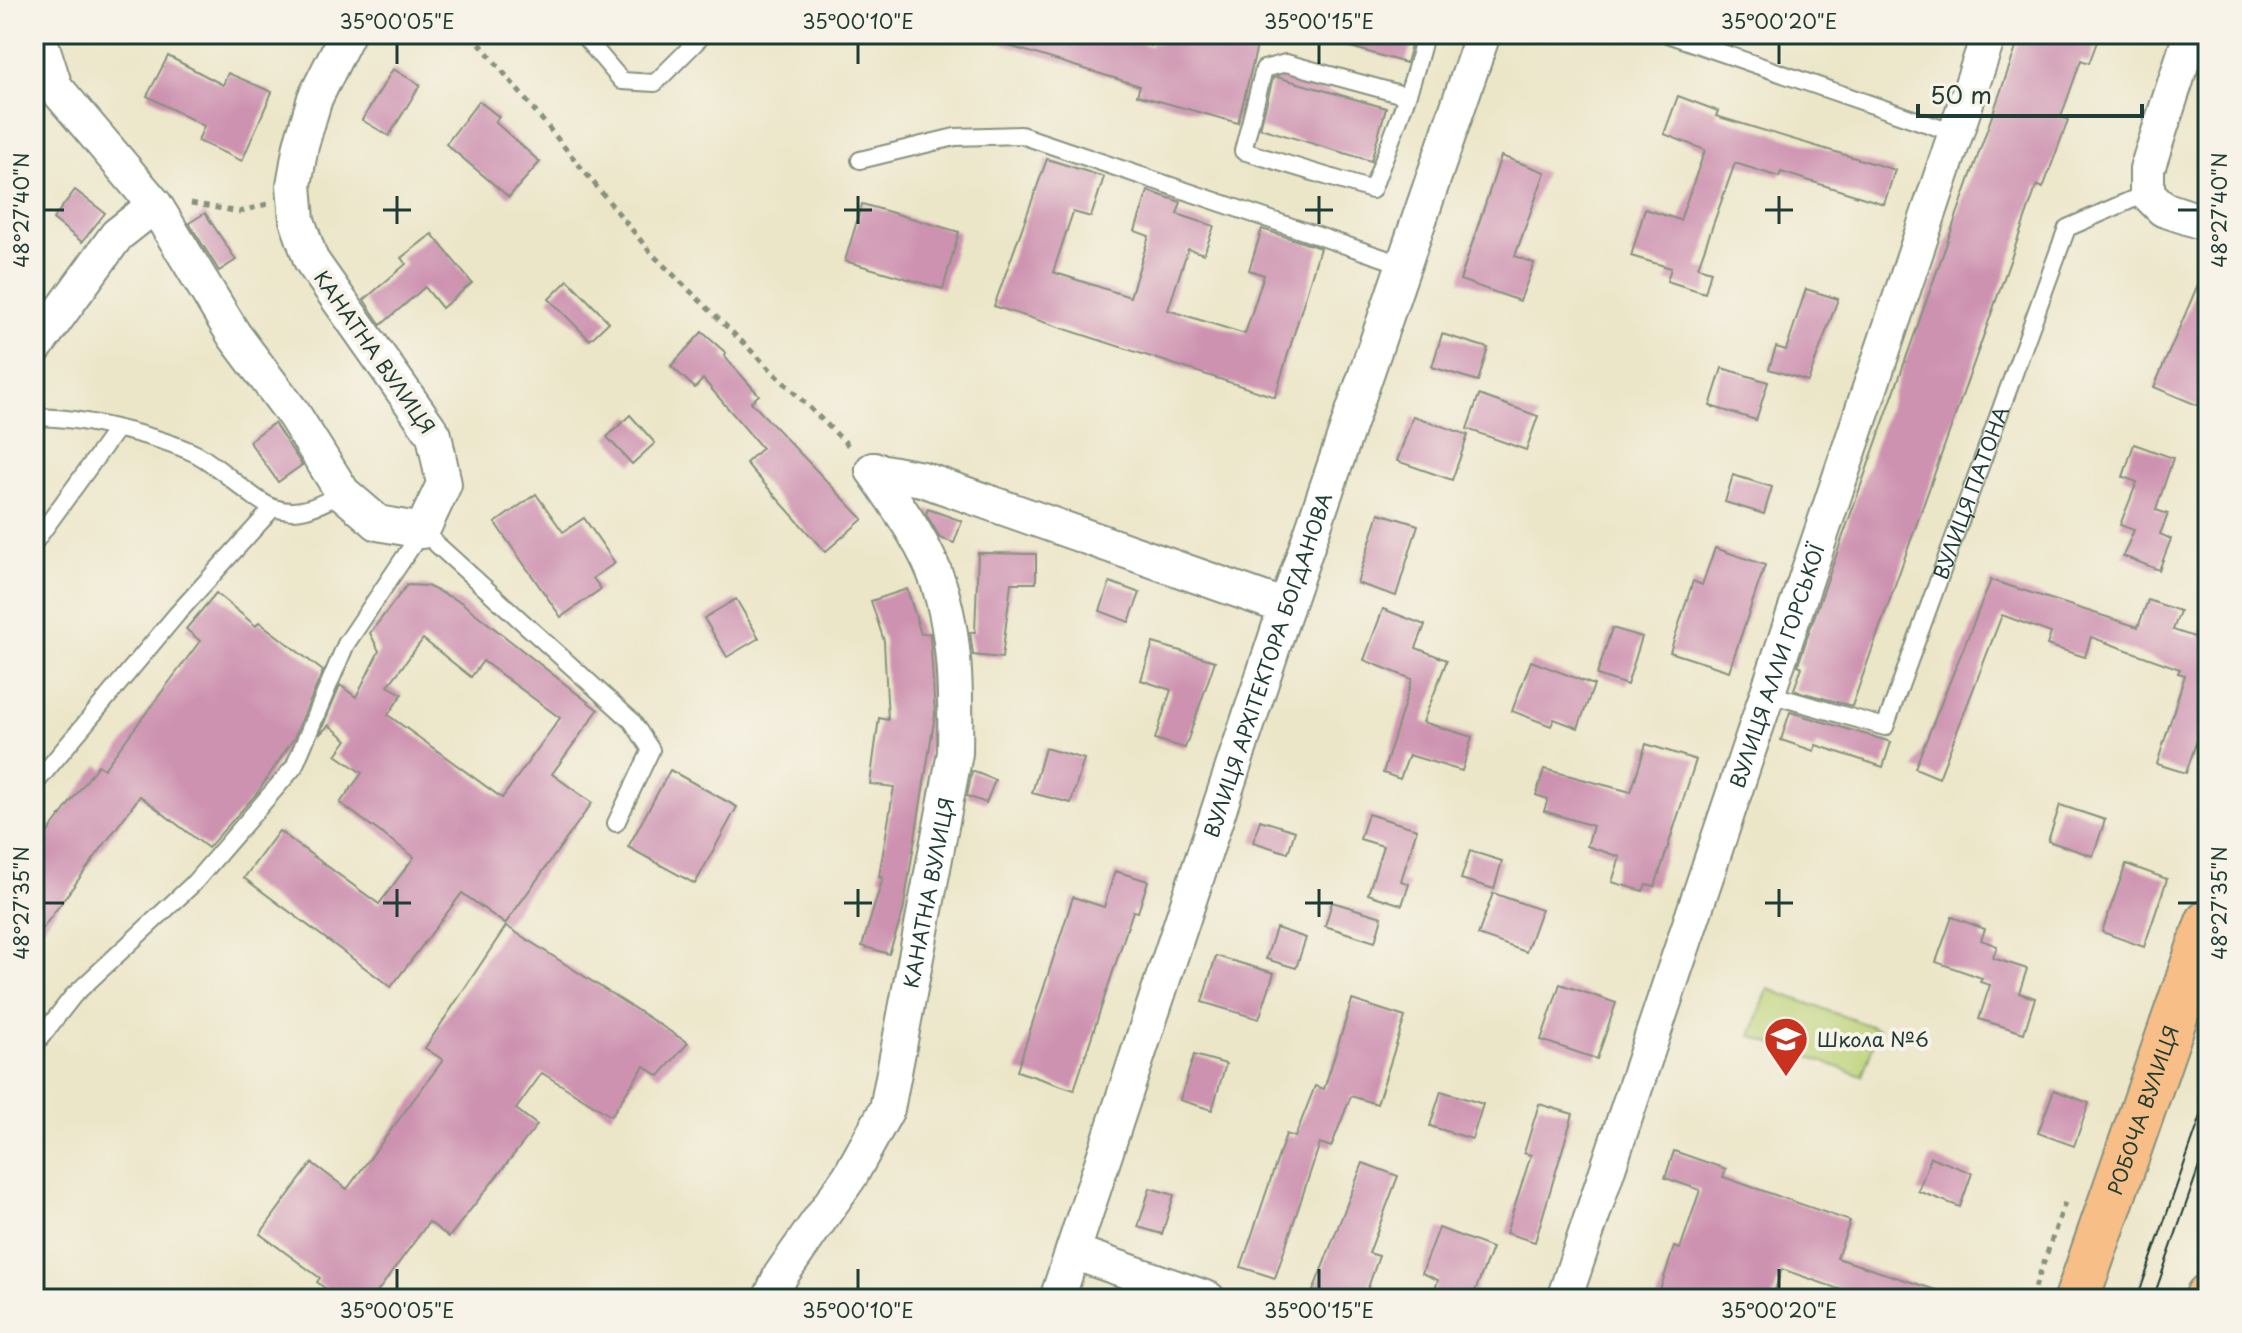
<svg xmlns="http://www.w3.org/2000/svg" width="2242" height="1333" viewBox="0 0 2242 1333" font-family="'Playpen Sans',sans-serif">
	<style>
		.green { fill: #bbd276; stroke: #6d8855; stroke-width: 2 }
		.building { fill: #cd92b0; fill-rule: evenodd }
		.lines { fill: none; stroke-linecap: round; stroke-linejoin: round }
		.lane-casing { stroke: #86927e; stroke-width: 20 }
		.street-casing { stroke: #86927e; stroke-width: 38 }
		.primary-casing { stroke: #86927e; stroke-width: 48 }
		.path { stroke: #86927e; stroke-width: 5; stroke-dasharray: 6 6; stroke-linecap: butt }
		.lane { stroke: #fff; stroke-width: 16 }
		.street { stroke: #fff; stroke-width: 34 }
		.primary { stroke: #f7be87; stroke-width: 44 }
		.tram { stroke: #1f3d34; stroke-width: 2 }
		.ticks { fill: none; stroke: #1f3d34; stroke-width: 3 }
		.labels { text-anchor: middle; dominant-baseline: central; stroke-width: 8; stroke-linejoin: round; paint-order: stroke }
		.street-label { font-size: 20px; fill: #1f3d34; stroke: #f7f3e8 }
		.poi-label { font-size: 20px; fill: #1f3d34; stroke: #f7f3e8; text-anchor: start }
		.neatline { fill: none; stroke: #1f3d34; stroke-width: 3 }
		.ticks-label { font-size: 20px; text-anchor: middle; fill: #1f3d34 }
	</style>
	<rect width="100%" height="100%" fill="#f7f3e8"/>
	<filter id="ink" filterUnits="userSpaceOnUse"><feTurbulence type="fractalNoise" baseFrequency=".0125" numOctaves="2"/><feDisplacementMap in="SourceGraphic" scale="16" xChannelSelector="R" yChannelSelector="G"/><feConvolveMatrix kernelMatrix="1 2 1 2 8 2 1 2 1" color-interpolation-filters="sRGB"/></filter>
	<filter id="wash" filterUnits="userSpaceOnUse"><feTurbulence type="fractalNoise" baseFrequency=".006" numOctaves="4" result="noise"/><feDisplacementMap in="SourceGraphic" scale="32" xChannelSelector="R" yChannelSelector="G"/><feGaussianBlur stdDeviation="1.8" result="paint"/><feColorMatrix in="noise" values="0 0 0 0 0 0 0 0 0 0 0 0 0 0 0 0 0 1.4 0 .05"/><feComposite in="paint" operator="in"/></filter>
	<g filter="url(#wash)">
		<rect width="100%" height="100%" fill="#ece6c9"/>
		<path class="green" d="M1768,989l111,40 -17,47 -111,-40z"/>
		<g id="blocks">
			<g class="building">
				<path d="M991,34h122l38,12 1,-4 5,1 1,-9h102l-22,89 -101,-28 3,-9 -150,-46z"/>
				<path d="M1331,34h83l-8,29 -76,-22z"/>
				<path d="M2021,34h79l-11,29 -8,-3 -20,57 7,3 -25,68 -6,-3 -185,521 -55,-15 -3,-2 8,-22 -4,-2 12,-36z"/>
				<path d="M168,56l55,29 5,-12 44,19 -30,69 -44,-20 6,-15 -57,-30z"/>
				<path d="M393,69l27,16 -31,51 -27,-16z"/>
				<path d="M1277,77l109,31 -15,53 -111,-33 13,-50z"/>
				<path d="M1678,96l40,15 -2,5 179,54 -11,34 -103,-32 -2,5 -44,-14 -37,104 13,4 -6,22 -38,-12 4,-13 -40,-12 14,-47 35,11 25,-70 -41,-16z"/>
				<path d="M479,101l20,16 -4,5 45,40 -31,35 -63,-53z"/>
				<path d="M1501,156l44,16 -30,84 19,7 -14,38 -60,-21z"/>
				<path d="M1047,159l57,18 -13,40 -18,-5 -20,60 77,25 19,-61 -14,-5 13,-40 33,11 -4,12 37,12 -10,28 -16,-5 -20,61 77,24 19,-59 -15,-5 13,-41 58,19 -45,149 -281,-91z"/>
				<path d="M75,190l30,23 -23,29 -29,-23z"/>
				<path d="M862,204l97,28 -16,57 -98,-28z"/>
				<path d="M205,213l31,47 -17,11 -30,-48z"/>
				<path d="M432,234l40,49 -30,25 -17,-21 -44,38 -17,-25 42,-36 -5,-6z"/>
				<path d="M2208,261v125l-9,20 -45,-19z"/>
				<path d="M568,280l41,42 -19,18 -41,-41z"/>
				<path d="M1806,289l32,10 -30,82 -39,-12 7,-22 10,3z"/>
				<path d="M702,332l24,21 -2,3 35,39 -8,7 112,117 -38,33 -79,-89 16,-15 -59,-69 -8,9 -24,-22z"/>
				<path d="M1442,334l46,14 -10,33 -46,-14z"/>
				<path d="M1722,368l46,14 -12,38 -46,-14z"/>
				<path d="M1479,395l59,21 -12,34 -59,-21z"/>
				<path d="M630,415l25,28 -23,21 -25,-27z"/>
				<path d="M1413,416l55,19 -16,45 -55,-19z"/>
				<path d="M274,423l28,42 -24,17 -29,-41z"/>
				<path d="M2134,444l39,14 -17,52 12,4 -8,20 11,5 -12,31 -36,-14 11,-26 -14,-5 17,-43 -14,-5z"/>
				<path d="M1733,475l39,12 -8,27 -39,-12z"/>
				<path d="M536,494l27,38 21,-14 31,45 -22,15 8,11 -40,28 -66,-94z"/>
				<path d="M928,509l34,12 -8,22 -14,-5 -14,-24z"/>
				<path d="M1379,513l39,12 -22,71 -39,-13z"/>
				<path d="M1715,548l50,17 -36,106 -59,-19 23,-71 9,4z"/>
				<path d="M978,553l58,1v29h-25l-9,75 -29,-3 -3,-23h5z"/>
				<path d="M1991,580l147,47 10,-27 32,11 -7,19 24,8 6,-18h5v87l-22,66 -29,-9 28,-89 -7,-2 2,-4 -89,-32 -6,20 -38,-12 4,-12 -49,-18 -63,163 -24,-10z"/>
				<path d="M1110,582l30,11 -11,29 -29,-11z"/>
				<path d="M407,585l20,1 34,16 137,108 -46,64 40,29 -87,121 -43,-31 -71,94 -147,-109 35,-47 100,73 35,-47 -74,-54 22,-30 -26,-18 11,-15 -18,-15 -10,10 21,-50 16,12 23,-46 -9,-18zM423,639l48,38 12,-16 77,57 -58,80 -114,-83 14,-21 -14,-8z"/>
				<path d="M907,589l14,45 9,-1 5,82 -32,197 -14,42 -27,-8 21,-68 -4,-1 15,-90 -24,-3 9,-66 9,2 -4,-79 -13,-40z"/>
				<path d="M216,593l40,33 3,-4 64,49 -29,67 -36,54 -50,56 -68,-52 -106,144v-89l64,-86 6,4 96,-128 -14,-12z"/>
				<path d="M736,599l23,39 -32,19 -23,-39z"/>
				<path d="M1383,609l42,16 -9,23 31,12 -24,62 49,15 -10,34 -53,-16 -9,24 -17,-6 29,-94 -48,-19z"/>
				<path d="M1612,628l30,9 -15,48 -30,-10z"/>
				<path d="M1153,643l62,18 -30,87 -30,-9 16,-49 -30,-10z"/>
				<path d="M1531,661l63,24 -16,43 -24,-9 -3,7 -39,-15z"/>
				<path d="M1790,712l101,30 -8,25 -67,-22 -2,6 -33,-11z"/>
				<path d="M1646,744l50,16 -41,126 -9,-2 -3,7 -31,-9 8,-25 -33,-11 6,-20 -49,-15 4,-12 -12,-4 8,-26 87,23z"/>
				<path d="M1045,748l39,11 -13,44 -39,-10z"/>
				<path d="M670,770l67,37 -42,77 -67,-37z"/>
				<path d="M972,771l23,9 -9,23 -19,-7z"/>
				<path d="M2060,805l45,15 -12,36 -45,-15z"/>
				<path d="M1368,814l49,15 -16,52 8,3 -7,21 -34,-11 15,-48 -23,-7z"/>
				<path d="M1260,820l35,11 -7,22 -35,-11z"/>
				<path d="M1470,851l32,10 -8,28 -33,-10z"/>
				<path d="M2126,864l41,15 -23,68 -42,-15z"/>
				<path d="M1115,871l33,10 -10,31 -5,-1 -59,179 -57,-19 56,-174 31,10z"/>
				<path d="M1493,893l48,17 -15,42 -48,-17z"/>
				<path d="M1332,902l50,15 -7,25 -50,-16z"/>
				<path d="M1952,917l33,12 -4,11 16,6 -4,12 34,11 -8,24 16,5 -11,35 -45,-14 11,-34 -10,-3 2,-4 -46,-16z"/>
				<path d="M506,926l182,117 -29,33 -15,-10 -33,50 -69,-43 -26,36 21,16 -88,112 -20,-15 -57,77h-33l-22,-17 3,-4 -60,-44 52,-71 35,26 96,-129 -18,-12z"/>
				<path d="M1276,928l30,10 -10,30 -30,-9z"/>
				<path d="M1216,956l58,17 -15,46 -57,-17z"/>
				<path d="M1560,984l56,19 -19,56 -56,-19z"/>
				<path d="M1352,1000l53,17 -28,87 -26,-8 -20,51 -11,-4 -45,135 -34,-11 45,-133 9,3 20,-51 9,3z"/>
				<path d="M1194,1055l32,9 -14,46 -32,-10z"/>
				<path d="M2054,1090l35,13 -15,43 -36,-13z"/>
				<path d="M1441,1091l42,13 -11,35 -42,-13z"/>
				<path d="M1539,1104l34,10 -38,128 -29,-9 25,-78 -7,-2z"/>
				<path d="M1674,1151l52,18 -3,8 127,44 -13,37 111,36 -1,5h-80l-85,-30 -10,30h-115l17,-52 6,2 20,-59 -35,-12z"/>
				<path d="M1931,1157l41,16 -12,34 -42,-16z"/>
				<path d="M1363,1163l35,13 -29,77 10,3 -15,43h-28l-23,-8z"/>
				<path d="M1150,1188l24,7 -12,39 -24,-7z"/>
				<path d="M1439,1228l53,20 -20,51h-40l6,-19 -16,-7z"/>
			</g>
		</g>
	</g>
	<g filter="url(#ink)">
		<use href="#blocks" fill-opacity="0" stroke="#86927e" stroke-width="2"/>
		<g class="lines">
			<g class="lane-casing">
				<g id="lane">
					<path d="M582,34l40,47 33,2 49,-49"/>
					<path d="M1667,34l287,99"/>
					<path d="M1407,96l-121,-33 -22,6 -21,82 129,39c19,-51 41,-102 53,-156"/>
					<path d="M860,160l95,-23 66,-2 383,130"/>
					<path d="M34,418c37,-4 126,19 160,35 26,12 57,47 80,55 27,9 46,-4 69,-15"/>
					<path d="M34,543l82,-113"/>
					<path id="s1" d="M1769,694l116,33 182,-499 80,-35"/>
					<path d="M34,785l143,-171 96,-106"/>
					<path d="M34,1046l39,-50 120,-112 101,-117 52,-123 76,-113 210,190 19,29 -35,73"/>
				</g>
			</g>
			<g class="street-casing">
				<g id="street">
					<path d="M2191,34l-44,135v24l16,16 45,15"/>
					<path d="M155,205l79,130 60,80 49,78 35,30 44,8 22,-47 -10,-49 -123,-175 -14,-40 -3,-35 7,-40 14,-47 32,-64"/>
					<path d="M34,349l83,-114 38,-30 -100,-118 -17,-53"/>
					<path d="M873,470l49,9 364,128"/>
					<path d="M1073,1252l135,47"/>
					<path id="s2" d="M770,1299l11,-24 69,-99 37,-67 68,-356c1,-57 1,-117 -17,-171 -14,-40 -42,-78 -65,-112"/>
					<path id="s3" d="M1057,1299l229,-692 197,-573"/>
					<path id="s4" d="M1564,1299l425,-1265"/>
				</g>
			</g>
			<g class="primary-casing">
				<g id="primary">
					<path id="s5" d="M2077,1299l131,-377"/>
					<path d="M2207,1299l1,-3"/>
				</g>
			</g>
			<g class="path">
				<path d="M472,34l179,219 201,196"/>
				<path d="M191,203l48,9 28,-8"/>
				<path d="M2031,1299l34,-97"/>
			</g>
			<use href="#lane" class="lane"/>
			<use href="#street" class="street"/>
			<use href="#primary" class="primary"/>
			<g class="tram">
				<path d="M2137,1299l71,-203"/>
				<path d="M2153,1299l55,-158"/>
			</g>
		</g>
	</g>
	<path class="ticks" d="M397,44v20M858,44v20M1319,44v20M1779,44v20M397,196v28M858,196v28M1319,196v28M1779,196v28M44,210h20M383,210h28M844,210h28M1305,210h28M1765,210h28M2178,210h20M397,889v28M858,889v28M1319,889v28M1779,889v28M44,903h20M383,903h28M844,903h28M1305,903h28M1765,903h28M2178,903h20M397,1269v20M858,1269v20M1319,1269v20M1779,1269v20"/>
	<defs>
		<g id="school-pin" transform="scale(2.3)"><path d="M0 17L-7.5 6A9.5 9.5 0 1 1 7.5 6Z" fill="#c8321e" stroke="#f7f3e8"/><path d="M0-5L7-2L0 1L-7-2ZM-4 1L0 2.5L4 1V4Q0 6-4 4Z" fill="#fff"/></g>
	</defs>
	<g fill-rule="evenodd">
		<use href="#school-pin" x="1786" y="1039"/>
	</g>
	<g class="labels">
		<g class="street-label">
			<text transform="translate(375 352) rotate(55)">КАНАТНА ВУЛИЦЯ</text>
			<text stroke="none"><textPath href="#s1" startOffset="370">ВУЛИЦЯ ПАТОНА</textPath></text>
			<text stroke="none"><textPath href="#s3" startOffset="668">ВУЛИЦЯ АРХІТЕКТОРА БОГДАНОВА</textPath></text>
			<text stroke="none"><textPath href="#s4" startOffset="668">ВУЛИЦЯ АЛЛИ ГОРСЬКОЇ</textPath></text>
			<text stroke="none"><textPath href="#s2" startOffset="444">КАНАТНА ВУЛИЦЯ</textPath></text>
			<text stroke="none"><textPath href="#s5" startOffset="200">РОБОЧА ВУЛИЦЯ</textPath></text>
		</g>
		<g class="poi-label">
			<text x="1817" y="1039">Школа №6</text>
		</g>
	</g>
	<rect width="2242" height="1333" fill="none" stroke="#f7f3e8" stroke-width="88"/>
	<path d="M1918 104v12h224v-12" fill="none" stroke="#1f3d34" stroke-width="4"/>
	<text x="1930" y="104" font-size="24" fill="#1f3d34" stroke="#f7f3e8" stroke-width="6" paint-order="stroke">50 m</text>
	<rect x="44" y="44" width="2154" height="1245" class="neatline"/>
	<g class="ticks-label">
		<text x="397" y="29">35°00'05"E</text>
		<text x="858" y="29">35°00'10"E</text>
		<text x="1319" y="29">35°00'15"E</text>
		<text x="1779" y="29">35°00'20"E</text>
		<text transform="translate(22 210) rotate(-90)" y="7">48°27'40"N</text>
		<text transform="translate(2220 210) rotate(-90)" y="7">48°27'40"N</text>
		<text transform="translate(22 903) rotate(-90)" y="7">48°27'35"N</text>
		<text transform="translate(2220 903) rotate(-90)" y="7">48°27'35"N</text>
		<text x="397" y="1318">35°00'05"E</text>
		<text x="858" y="1318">35°00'10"E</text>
		<text x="1319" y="1318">35°00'15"E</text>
		<text x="1779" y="1318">35°00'20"E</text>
	</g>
</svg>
